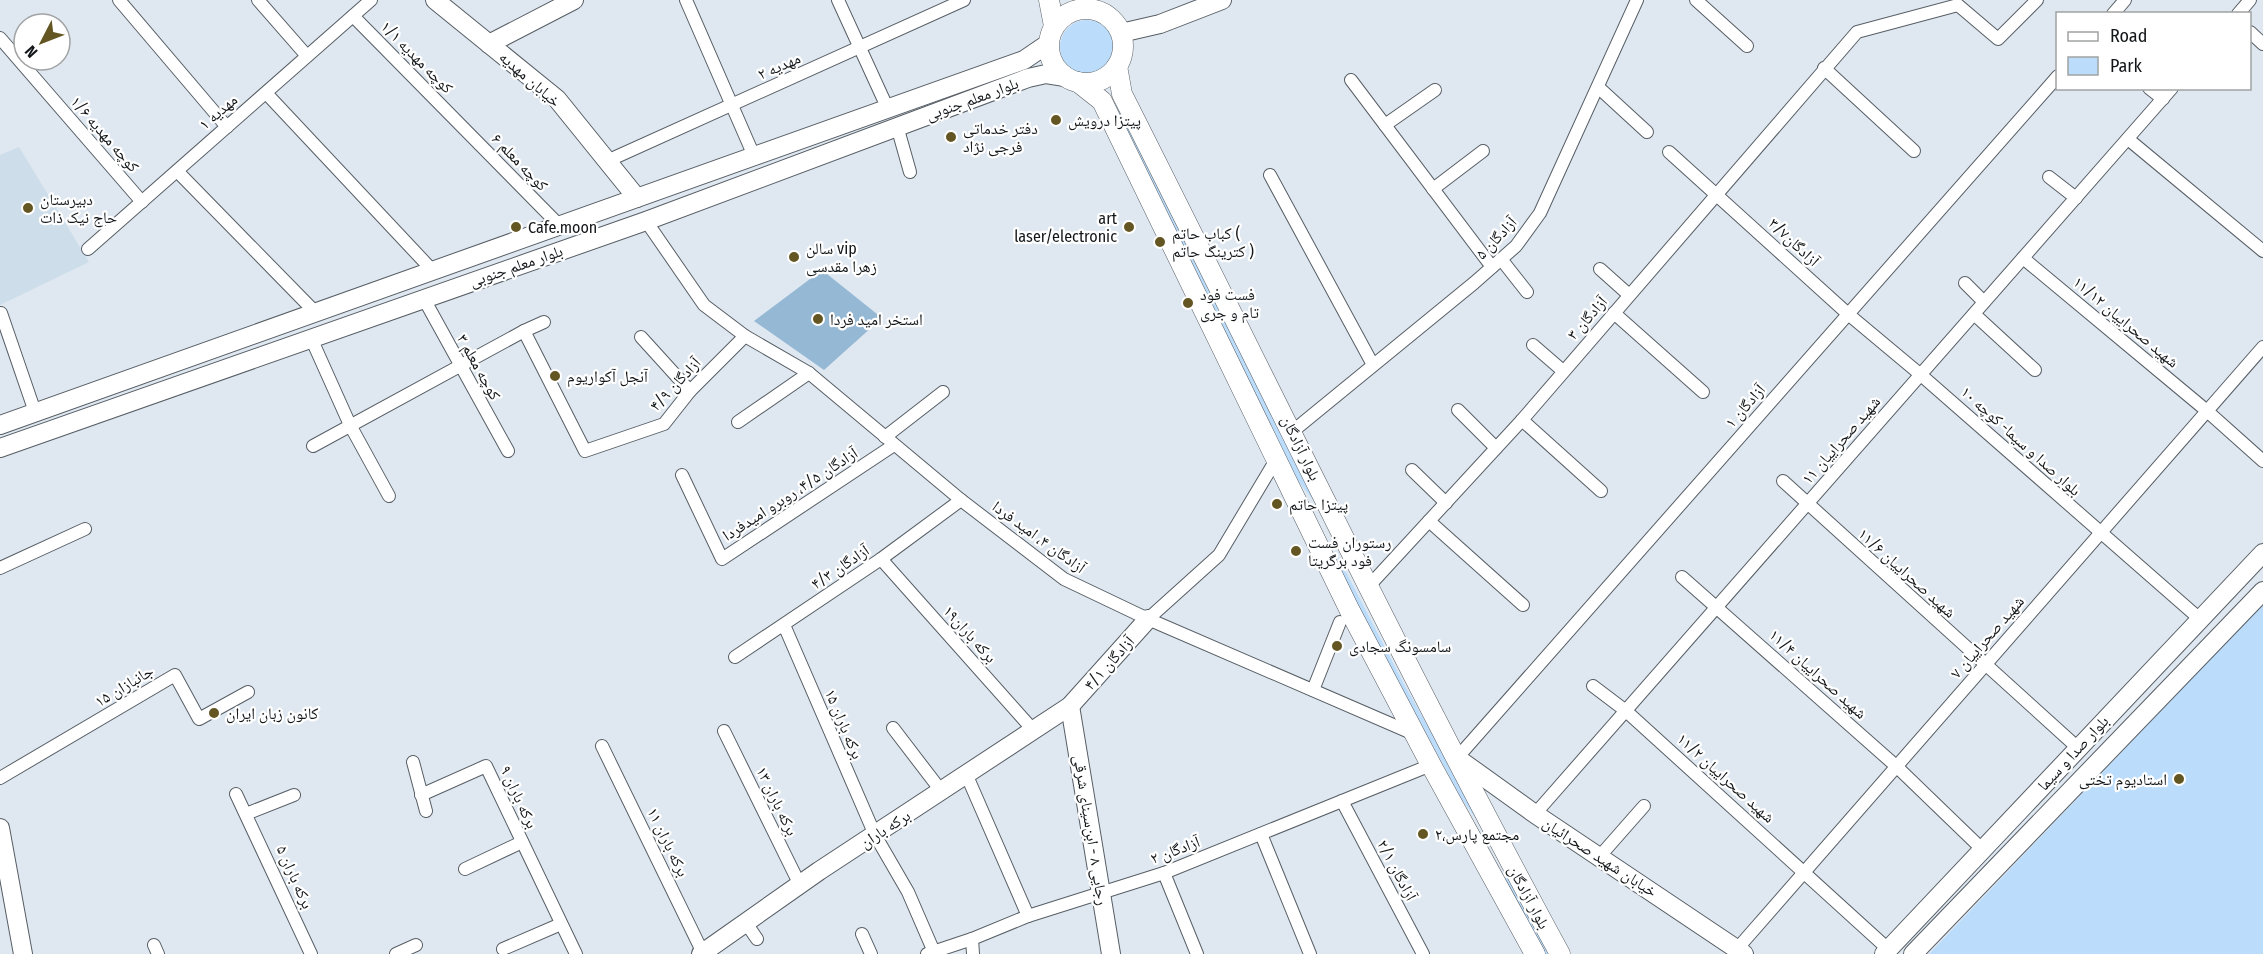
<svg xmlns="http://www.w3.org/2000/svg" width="2263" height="954" viewBox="0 0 2263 954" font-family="'Fira Sans Condensed','Noto Naskh Arabic',sans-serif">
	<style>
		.built { fill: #cdddea }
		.green { fill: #bbddfb }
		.water { fill: #95b8d5 }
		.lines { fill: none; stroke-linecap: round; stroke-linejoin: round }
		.street-casing { stroke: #575e65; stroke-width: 14 }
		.secondary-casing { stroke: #575e65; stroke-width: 20 }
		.primary-casing { stroke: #575e65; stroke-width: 21 }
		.street { stroke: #fff; stroke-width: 12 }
		.secondary { stroke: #fff; stroke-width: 18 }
		.primary { stroke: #fff; stroke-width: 20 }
		.poi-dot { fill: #645623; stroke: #fff; stroke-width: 2 }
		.labels { text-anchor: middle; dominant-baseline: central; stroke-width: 4.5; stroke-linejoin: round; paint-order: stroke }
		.street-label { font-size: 16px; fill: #121618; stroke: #fff }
		.poi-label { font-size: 16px; fill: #121618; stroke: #fff; text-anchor: start }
	</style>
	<rect width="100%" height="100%" fill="#dfe8f1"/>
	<path class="built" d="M19,147l70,115 -89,43v-150z"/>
	<g class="green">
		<circle cx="1087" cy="47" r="27"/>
		<path d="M1123,103l202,412 -30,-38 -184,-369z"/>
		<path d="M1335,551l70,135 88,156 -32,-44 -114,-212z"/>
		<path d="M2263,604v350h-334z"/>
		<path d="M1507,877l47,77h-10l-41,-75z"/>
	</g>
	<path class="water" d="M822,270l60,48 -58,52 -70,-49z"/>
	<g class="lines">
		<g class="street-casing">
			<g id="street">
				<path d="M119,0l108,127"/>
				<path d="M258,0l49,56"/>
				<path d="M686,0l68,156"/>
				<path d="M838,0l49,107"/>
				<path d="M1696,0l51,46"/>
				<path d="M2113,14l12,-14"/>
				<path d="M2238,14l12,-14"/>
				<path d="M353,16l207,210"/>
				<path d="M2250,32l13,12"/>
				<path d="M0,38l142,164"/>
				<path d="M1824,68l90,83"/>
				<path d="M1351,80l141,187"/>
				<path d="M1598,87l49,45"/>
				<path d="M2149,88l14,11"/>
				<path d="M266,93l167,178"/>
				<path d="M1385,125l50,-35"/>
				<path d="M897,126l13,46"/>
				<path d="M2128,139l135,112"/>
				<path d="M1669,152l179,162 73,61 280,245"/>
				<path d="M607,161l357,-161"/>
				<path d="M177,171l139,142"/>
				<path d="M1270,175l103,190"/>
				<path d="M2049,177l27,21"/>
				<path d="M1433,189l50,-38"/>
				<path d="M646,221l58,84 41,31 64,37 152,127 103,79 84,40 266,115"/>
				<path d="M88,249l283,-249"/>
				<path d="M2023,258l184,153 56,50"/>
				<path d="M1501,259l26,33"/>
				<path d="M1600,269l28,25"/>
				<path d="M1965,283l19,19"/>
				<path d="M424,299l84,152"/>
				<path d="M1,313l34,99"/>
				<path d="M1614,313l89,79"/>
				<path d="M1974,314l61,56"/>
				<path d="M524,331l20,-9"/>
				<path d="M641,337l49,54"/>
				<path d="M311,338l39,87 39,71"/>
				<path d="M1533,345l30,26"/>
				<path d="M1458,410l38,38"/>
				<path d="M1522,420l79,71"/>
				<path d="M738,422l71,-49"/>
				<path d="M1293,431l181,-148 42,-37 24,-33 97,-213"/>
				<path d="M885,437l58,-45"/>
				<path d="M313,446l211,-115 61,120 79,-27 26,-33 55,-55"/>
				<path d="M1412,470l34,33"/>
				<path d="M682,475l40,84 172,-114"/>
				<path d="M1783,481l295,267"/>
				<path d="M1429,521l94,84"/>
				<path d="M881,559l153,172"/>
				<path d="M0,568l85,-39"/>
				<path d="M1682,577l214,189 87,84"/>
				<path d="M1369,586l153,-166 335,-388 101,-27 40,34 39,-39"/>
				<path d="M1148,619l71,-64 58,-97"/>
				<path d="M784,625l91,210 33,57 26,60"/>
				<path d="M735,657l146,-98 80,-59"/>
				<path d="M1593,686l33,25 262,238"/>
				<path d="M1313,690l27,-68"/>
				<path d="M893,728l49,64"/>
				<path d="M724,731l76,154"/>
				<path d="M602,746l101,207"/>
				<path d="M1457,758l601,-682"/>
				<path d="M413,762l13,49"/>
				<path d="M967,776l61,140"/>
				<path d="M0,778l175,-103 24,44 49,-27"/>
				<path d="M236,794l75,160"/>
				<path d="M421,795l65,-29 90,188"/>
				<path d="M1342,801l81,153"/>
				<path d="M246,814l48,-19"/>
				<path d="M1535,814l637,-726"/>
				<path d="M1261,834l49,120"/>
				<path d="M1600,856l44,-50"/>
				<path d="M465,869l57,-27"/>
				<path d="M1164,873l33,81"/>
				<path d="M746,923l11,16"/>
				<path d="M862,934l9,20"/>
				<path d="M972,939l1,15"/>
				<path d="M154,945l4,9"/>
				<path d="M503,949l58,-25"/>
				<path d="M1737,949l526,-602"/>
				<path d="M396,954l20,-9"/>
				<path d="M927,954l45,-15 56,-23 136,-43 267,-108"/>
			</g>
		</g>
		<g class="secondary-casing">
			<g id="secondary">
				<path d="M435,0l122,99 80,99"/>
				<path d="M1121,33l39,-9 62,-24"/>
				<path d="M489,44l85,-44"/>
				<path d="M0,425l1024,-365 25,-17"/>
				<path d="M0,448l646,-227 382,-143 18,-4 19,3"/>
				<path d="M1070,706l41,248"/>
				<path d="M1457,758l78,56 209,140"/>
				<path d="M0,828l23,126"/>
				<path d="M701,954l118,-83 251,-165 78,-87"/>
				<path d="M1884,954l379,-401"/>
				<path d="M1913,954l350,-363"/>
			</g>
		</g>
		<g class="primary-casing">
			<g id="primary">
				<path d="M1049,0l5,26"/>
				<circle cx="1086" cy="46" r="37"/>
				<path d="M1117,66l5,28c145,287 284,577 438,860"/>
				<path d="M1078,82l24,19 248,510 81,154 104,189"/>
			</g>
		</g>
		<use href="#street" class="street"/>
		<use href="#secondary" class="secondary"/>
		<use href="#primary" class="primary"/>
	</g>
	<g class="poi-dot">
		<circle cx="1056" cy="120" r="6"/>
		<circle cx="951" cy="137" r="6"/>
		<circle cx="28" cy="208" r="6"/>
		<circle cx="516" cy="227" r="6"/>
		<circle cx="1129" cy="227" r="6"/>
		<circle cx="1160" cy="242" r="6"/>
		<circle cx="794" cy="257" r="6"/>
		<circle cx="1188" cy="303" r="6"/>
		<circle cx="818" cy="319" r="6"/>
		<circle cx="555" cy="376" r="6"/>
		<circle cx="1277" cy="504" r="6"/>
		<circle cx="1296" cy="551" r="6"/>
		<circle cx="1337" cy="646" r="6"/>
		<circle cx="214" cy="713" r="6"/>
		<circle cx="2179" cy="779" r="6"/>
		<circle cx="1423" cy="834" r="6"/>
	</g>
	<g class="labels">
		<g class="street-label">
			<text transform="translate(417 57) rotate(45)">کوچه مهدیه ۱/۱</text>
			<text transform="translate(779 66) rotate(-24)">مهدیه ۲</text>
			<text transform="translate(530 79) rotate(41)">خیابان مهدیه</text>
			<text transform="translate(972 99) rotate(-20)">بلوار معلم جنوبی</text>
			<text transform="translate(218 112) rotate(-41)">مهدیه ۱</text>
			<text transform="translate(105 134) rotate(49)">کوچه مهدیه ۱/۶</text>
			<text transform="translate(520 162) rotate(46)">کوچه معلم ۶</text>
			<text transform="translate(1496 238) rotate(-47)">آزادگان ۵</text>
			<text transform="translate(1794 242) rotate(43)">آزادگان۳/۷</text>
			<text transform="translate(516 266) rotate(-19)">بلوار معلم جنوبی</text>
			<text transform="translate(1587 318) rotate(-49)">آزادگان ۳</text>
			<text transform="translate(2126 322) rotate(40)">شهید صحراییان ۱۱/۱۲</text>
			<text transform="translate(479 367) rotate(61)">کوچه معلم ۳</text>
			<text transform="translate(675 384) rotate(-47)">آزادگان ۴/۹</text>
			<text transform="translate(1745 406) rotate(-49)">آزادگان ۱</text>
			<text transform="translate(1841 440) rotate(-49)">شهید صحراییان ۱۱</text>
			<text transform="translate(2021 441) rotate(42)">بلوار صدا و سيما- كوچه ١٠</text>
			<text transform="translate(1301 448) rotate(64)">بلوار آزادگان</text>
			<text transform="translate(790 494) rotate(-33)">آزادگان ۴/۵، روبرو امیدفردا</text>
			<text transform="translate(1039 537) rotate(36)">آزادگان ۴، امید فردا</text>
			<text transform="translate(840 567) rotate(-34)">آزادگان ۴/۳</text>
			<text transform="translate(1907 573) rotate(42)">شهید صحراییان ۱۱/۶</text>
			<text transform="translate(970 634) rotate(48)">برکه باران۱۹</text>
			<text transform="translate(1987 637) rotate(-49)">شهید صحراییان ۷</text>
			<text transform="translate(1109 663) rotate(-48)">آزادگان ۴/۱</text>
			<text transform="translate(1818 674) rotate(42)">شهید صحراییان ۱۱/۴</text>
			<text transform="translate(124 686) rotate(-31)">جانبازان ۱۵</text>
			<text transform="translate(844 724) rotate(67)">برکه باران ۱۵</text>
			<text transform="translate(2073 753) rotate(-47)">بلوار صدا و سیما</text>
			<text transform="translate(1726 778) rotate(42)">شهید صحراییان ۱۱/۲</text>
			<text transform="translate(519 797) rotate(65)">برکه باران ۹</text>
			<text transform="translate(777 801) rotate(64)">برکه باران ۱۳</text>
			<text transform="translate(885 829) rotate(-33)">برکه باران</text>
			<text transform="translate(1091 830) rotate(81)">رجایی ۸ - ابن‌سینای شرقی</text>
			<text transform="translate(668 842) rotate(64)">برکه باران ۱۱</text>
			<text transform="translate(1175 850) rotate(-21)">آزادگان ۲</text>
			<text transform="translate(1600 857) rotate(33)">خیابان شهید صحرائیان</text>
			<text transform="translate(1397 870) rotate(62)">آزادگان ۲/۱</text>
			<text transform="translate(295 877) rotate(66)">برکه باران ۵</text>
			<text transform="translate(1529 897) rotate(62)">بلوار آزادگان</text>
		</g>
		<g class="poi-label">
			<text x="1068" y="120">پیتزا درویش</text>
			<text x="963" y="128">دفتر خدماتی<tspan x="963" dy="18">فرجی نژاد</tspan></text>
			<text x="40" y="199">دبیرستان<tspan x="40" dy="18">حاج نیک ذات</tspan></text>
			<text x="1117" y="218" text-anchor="end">art<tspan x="1117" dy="18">laser/electronic</tspan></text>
			<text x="528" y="227">Cafe.moon</text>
			<text x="1172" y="233">کباب حاتم (<tspan x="1172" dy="18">کترینگ حاتم )</tspan></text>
			<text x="806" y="248">سالن vip<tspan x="806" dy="18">زهرا مقدسی</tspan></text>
			<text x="1200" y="294">فست فود<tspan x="1200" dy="18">تام و جرى</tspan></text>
			<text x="830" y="319">استخر امید فردا</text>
			<text x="567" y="376">آنجل آکواریوم</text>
			<text x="1289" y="504">پیتزا حاتم</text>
			<text x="1308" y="542">رستوران فست<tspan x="1308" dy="18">فود برگریتا</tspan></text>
			<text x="1349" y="646">سامسونگ سجادی</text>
			<text x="226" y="713">کانون زبان ایران</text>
			<text x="2167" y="779" text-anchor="end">استادیوم تختی</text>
			<text x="1435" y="834">۲،مجتمع پارس</text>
		</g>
	</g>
	<rect x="2056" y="12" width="195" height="78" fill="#ffffff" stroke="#a0a2a3" stroke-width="1.5"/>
	<rect x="2068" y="32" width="30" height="9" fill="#ffffff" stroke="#a0a2a3" stroke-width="1.5"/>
	<text x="2110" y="42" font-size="18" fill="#121618">Road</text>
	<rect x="2068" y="57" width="30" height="18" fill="#bbddfb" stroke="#a0a2a3" stroke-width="1.5"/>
	<text x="2110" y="72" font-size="18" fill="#121618">Park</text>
	<g transform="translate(42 42) rotate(228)"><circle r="28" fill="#ffffff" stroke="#a0a2a3" stroke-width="1.5"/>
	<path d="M0-4.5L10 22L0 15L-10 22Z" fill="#645623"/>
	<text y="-9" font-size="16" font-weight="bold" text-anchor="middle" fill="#121618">N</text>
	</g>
</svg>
